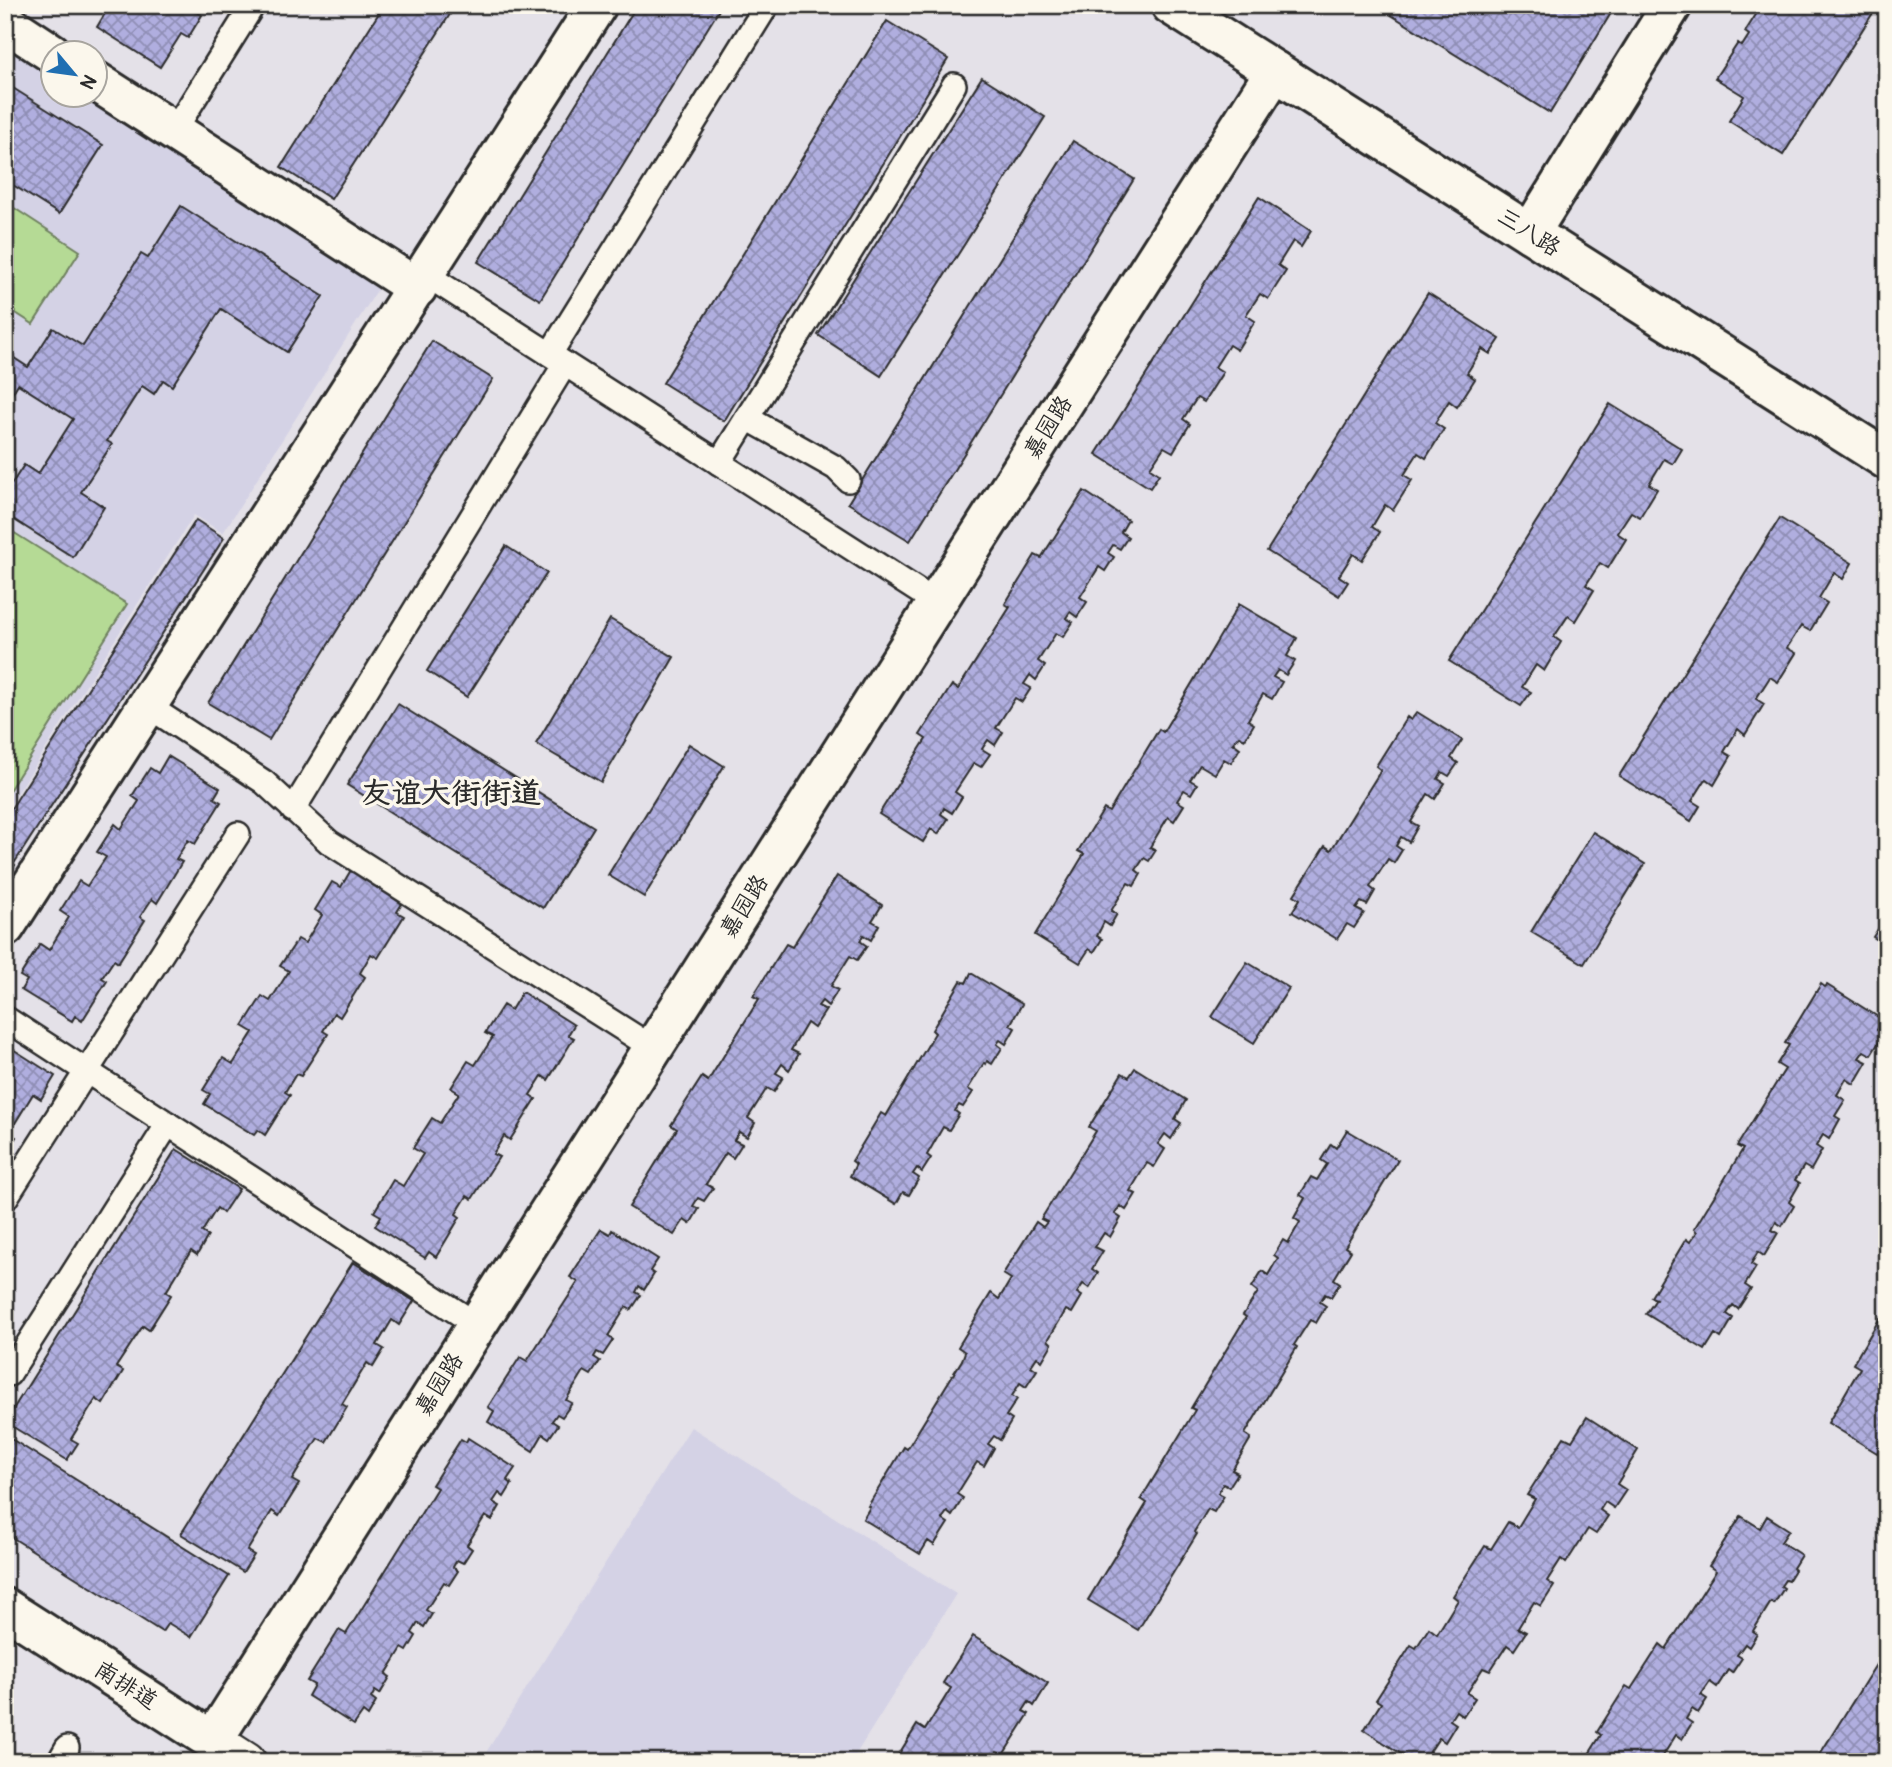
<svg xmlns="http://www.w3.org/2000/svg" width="1892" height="1767" viewBox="0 0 1892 1767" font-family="Pangolin,'LXGW WenKai TC',sans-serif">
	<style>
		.built { fill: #d4d2e5 }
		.green { fill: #b5da95; stroke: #708260; stroke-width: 2 }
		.building { fill: url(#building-cross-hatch); stroke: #2b2b2b; stroke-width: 2 }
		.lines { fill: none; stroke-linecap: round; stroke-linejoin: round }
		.lane-casing { stroke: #2b2b2b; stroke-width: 28 }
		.street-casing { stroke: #2b2b2b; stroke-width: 44 }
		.secondary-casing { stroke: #2b2b2b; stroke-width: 44 }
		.lane { stroke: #fbf7ec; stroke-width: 23 }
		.street { stroke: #fbf7ec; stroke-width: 38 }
		.secondary { stroke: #fbf7ec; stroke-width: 38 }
		.labels { text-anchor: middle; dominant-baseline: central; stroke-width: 7; stroke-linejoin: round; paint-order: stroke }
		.street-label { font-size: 23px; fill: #2b2b2b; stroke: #fbf7ec }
		.district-label { font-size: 30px; font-weight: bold; fill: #2b2b2b; stroke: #fbf7ec }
	</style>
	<defs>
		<pattern id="building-cross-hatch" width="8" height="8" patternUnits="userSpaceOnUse" patternTransform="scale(1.75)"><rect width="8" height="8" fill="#b0aedf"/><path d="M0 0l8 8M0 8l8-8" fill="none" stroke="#8f8eb5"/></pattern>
	</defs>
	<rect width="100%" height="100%" fill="#e4e1e8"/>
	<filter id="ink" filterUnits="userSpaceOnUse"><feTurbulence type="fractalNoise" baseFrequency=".0143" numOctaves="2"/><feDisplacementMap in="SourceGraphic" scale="14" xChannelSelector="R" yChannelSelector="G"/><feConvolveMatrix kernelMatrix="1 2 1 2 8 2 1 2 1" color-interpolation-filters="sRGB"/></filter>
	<g filter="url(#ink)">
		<g class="built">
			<path d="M5,46l47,30v18l30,1 299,189 -158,249 -29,-18 -189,298z"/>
			<path d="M691,1427l265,167 -105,168h-371z"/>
		</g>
		<g class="green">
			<path d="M5,202l75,49 -47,73 -28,-18z"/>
			<path d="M5,527l122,77 -122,193z"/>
		</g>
		<g class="building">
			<path d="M110,5h96l-2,4 -6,-4 -3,6 7,4 -14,23 -7,-4 -21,33 -63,-40z"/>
			<path d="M384,5h72l-125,194 -50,-32z"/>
			<path d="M637,5h85l-182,295 -62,-38z"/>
			<path d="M1375,5h134l14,9 5,-9h88l-66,108z"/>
			<path d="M1762,5h26l10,6 3,-6h77l-95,150 -54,-34 15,-25 -29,-18 23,-35 4,3 7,-11 -4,-3z"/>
			<path d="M887,21l61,38 -224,362 -61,-38z"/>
			<path d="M982,77l63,40 -164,259 -63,-41z"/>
			<path d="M5,83l98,62 -44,69 -54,-34z"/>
			<path d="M1073,141l61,38 -224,362 -62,-38z"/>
			<path d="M1259,197l52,34 -10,16 -8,-6 -15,24 8,6 -18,28 -8,-5 -14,21 9,6 -18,29 -8,-5 -14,22 8,5 -19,30 -7,-4 -14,21 7,5 -17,28 -9,-5 -14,21 9,6 -9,14 -54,-34z"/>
			<path d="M181,206l142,90 -36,56 -66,-43 -49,77 -9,-6 -9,14 -12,-8 -35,55 5,3 -31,48 23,15 -31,50 -68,-43v-20l19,-29 14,9 35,-55 -55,-35 -8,13 -5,-3v-42l23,15 25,-39 30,18 58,-92 7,4z"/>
			<path d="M1428,293l72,46 -10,15 -8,-5 -15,24 8,6 -18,28 -8,-6 -14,22 9,6 -18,29 -8,-5 -14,22 8,5 -19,30 -8,-5 -13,22 8,5 -18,28 -9,-6 -14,22 9,6 -9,14 -72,-45z"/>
			<path d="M432,341l61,38 -224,361 -61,-37z"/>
			<path d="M1610,404l72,45 -9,15 -9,-5 -15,25 8,5 -17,28 -9,-5 -14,21 9,6 -18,29 -8,-5 -14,22 8,5 -19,31 -7,-5 -14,21 7,5 -17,29 -8,-6 -14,22 9,5 -10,14 -72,-45z"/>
			<path d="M1084,491l44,29 -7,12 7,5 -8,12 -7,-4 -5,8 6,4 -9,14 -6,-4 -19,30 7,5 -10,15 -7,-5 -4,6 7,4 -10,15 -7,-4 -18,28 7,5 -9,14 -6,-5 -6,9 7,4 -9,14 -7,-4 -19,30 7,4 -8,13 -7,-5 -6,9 8,5 -9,13 -7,-4 -19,29 7,5 -10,16 -8,-5 -3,6 7,5 -10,15 -7,-5 -8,13 -44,-28 47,-75 -6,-4 32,-50 6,4 52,-82 -5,-3 30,-49 6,3z"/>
			<path d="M1780,518l72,45 -9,16 -9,-6 -15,25 8,5 -17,28 -9,-5 -14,22 9,5 -18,29 -8,-5 -14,22 8,5 -19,31 -7,-6 -14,23 7,4 -17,29 -8,-6 -14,22 8,5 -9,15 -72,-45z"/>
			<path d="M196,520l28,18 -209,324 -10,-6v-38z"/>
			<path d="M506,546l41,27 -80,124 -40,-26z"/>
			<path d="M1239,604l58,34 -10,18 8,5 -9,14 -8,-5 -5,7 9,5 -10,17 -9,-5 -15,26 6,4 -9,15 -6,-3 -6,7 7,5 -9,15 -7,-4 -9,15 -15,-9 -10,15 7,4 -6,10 -7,-4 -7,11 7,4 -10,16 -6,-4 -18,30 6,3 -7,11 -5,-3 -8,12 5,4 -7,12 -6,-3 -17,28 6,3 -7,12 -6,-4 -7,14 5,3 -8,13 -5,-3 -9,14 -45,-28 49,-81 -6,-3 26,-42 5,3 50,-83 4,3z"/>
			<path d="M610,619l64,38 -73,125 -65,-38z"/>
			<path d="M398,704l196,123 -51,81 -196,-123z"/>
			<path d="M1417,712l45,28 -11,18 7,5 -9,13 -7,-4 -4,7 7,4 -10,16 -7,-5 -17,28 7,4 -9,16 -8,-5 -5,9 6,4 -8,13 -6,-4 -18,28 5,4 -8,14 -6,-3 -5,7 8,4 -10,15 -7,-4 -10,15 -45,-27 8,-13 -6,-4 31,-49 6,4 50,-80 -5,-4 31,-49 4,3z"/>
			<path d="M689,744l35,22 -80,131 -36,-22z"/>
			<path d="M168,756l52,32 -6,10 7,4 -26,42 -7,-4 -12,19 6,3 -25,41 -5,-4 -12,18 5,3 -27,43 -4,-3 -12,18 5,3 -25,40 -7,-5 -3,5 -51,-31 6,-10 -7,-4 20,-32 9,6 20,-33 -9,-6 19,-30 8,5 19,-29 -9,-5 18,-28 6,5 18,-28 -7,-5 18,-28 8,5z"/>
			<path d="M1593,832l52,32 -61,100 -53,-32z"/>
			<path d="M5,859l10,6 -10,14z"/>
			<path d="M351,870l52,32 -6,10 7,4 -26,42 -7,-4 -11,19 5,4 -25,40 -6,-4 -11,18 5,3 -27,42 -5,-2 -11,18 5,3 -25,40 -7,-5 -4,5 -50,-31 6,-10 -7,-4 20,-32 10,6 20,-32 -10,-6 19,-30 8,5 19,-30 -9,-5 18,-27 7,4 17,-28 -7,-5 17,-28 9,5z"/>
			<path d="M837,876l45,29 -10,16 7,4 -8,15 -8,-5 -3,6 7,5 -10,14 -7,-4 -19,30 7,4 -10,16 -6,-5 -4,5 8,4 -12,18 -7,-5 -16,27 8,4 -10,16 -7,-6 -6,9 7,4 -9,15 -7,-4 -19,30 7,5 -8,14 -8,-5 -5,8 8,4 -9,14 -7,-5 -20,31 7,4 -9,13 -6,-3 -5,8 6,3 -9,15 -6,-4 -10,15 -45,-28 48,-78 -6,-4 31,-48 6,4 51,-82 -6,-3 33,-52 6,3z"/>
			<path d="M1887,915v31l-14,-9z"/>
			<path d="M1247,962l42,26 -35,55 -42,-26z"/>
			<path d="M971,973l51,31 -12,21 5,3 -9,16 -6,-4 -3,4 5,4 -10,16 -5,-3 -1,3 -2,-1 -16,26 5,3 -10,15 -4,-2 -4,6 4,3 -10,16 -6,-3 -16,28 4,3 -9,14 -5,-4 -4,6 6,4 -10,17 -6,-3 -7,12 -46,-28 6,-12 -4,-3 29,-48 5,3 49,-83 -3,-3 29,-49 5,2z"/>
			<path d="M1821,984l4,3 2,-2 56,35 -6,10 7,4 -13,21 -7,-4 -5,7 8,4 -13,22 -8,-5 -9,16 8,5 -10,16 5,3 -11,20 -6,-4 -7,11 6,4 -11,20 -7,-4 -9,14 5,3 -11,19 5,4 -12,20 -6,-4 -4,8 6,3 -14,23 -6,-4 -7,12 5,3 -11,18 6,4 -13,20 -5,-4 -6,9 6,4 -12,20 -6,-4 -10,16 -59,-36 10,-15 -5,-2 35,-58 4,3 7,-10 -3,-3 49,-80 -6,-3 48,-77 -8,-5 12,-19 -4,-2z"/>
			<path d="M522,992l52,33 -6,10 6,3 -26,42 -6,-4 -12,19 6,4 -26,41 -6,-4 -11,18 6,3 -27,42 -5,-3 -11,18 4,3 -24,40 -7,-5 -4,6 -50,-32 6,-10 -7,-4 19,-32 10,6 20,-32 -10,-6 19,-30 8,5 19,-30 -8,-5 17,-27 7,4 18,-28 -8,-4 18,-28 8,5z"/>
			<path d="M5,1044l50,32 -14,23 -8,-5 -24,39 7,4 -11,17z"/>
			<path d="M1135,1068l51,32 -11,19 6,4 -10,16 -6,-5 -7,10 7,5 -11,18 -7,-4 -17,28 6,3 -10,16 -6,-4 -5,8 6,4 -11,19 -6,-4 -9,14 8,4 -11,18 6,4 -9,15 -6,-4 -6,9 5,3 -10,17 -6,-3 -18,30 4,4 -10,17 -5,-4 -6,9 6,4 -11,17 -6,-4 -8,13 5,3 -11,17 6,4 -12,20 -6,-4 -6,8 6,4 -10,18 -7,-4 -20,32 6,4 -11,18 -5,-4 -5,7 6,4 -14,22 -6,-4 -8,13 -57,-35 7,-12 -2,-1 36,-59 3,2 55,-89 3,-8 -7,-5 33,-54 8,6 12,-20 -8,-5 33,-52 7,5 4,-5 -6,-3 55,-88 -7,-4 33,-54 7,4z"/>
			<path d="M1347,1130l51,30 -53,87 6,4 -17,28 6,4 -9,14 -6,-3 -5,8 6,4 -10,17 -6,-3 -16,25 3,2 -52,87 6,4 -19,32 6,3 -9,14 -6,-3 -5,9 6,3 -10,16 -6,-3 -14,23 3,2 -59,96 -50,-30 59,-97 -6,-4 54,-89 -4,-2 55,-91 -3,-2 15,-23 -6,-5 10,-16 6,4 10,-17 -4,-3 9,-15 5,3 12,-21 -6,-4 11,-20 -5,-3 11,-18 6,3 10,-16 -6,-4 10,-16 5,4z"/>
			<path d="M176,1149l63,40 -16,24 -6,-5 -15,24 6,4 -11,19 -6,-4 -25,41 5,3 -22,35 -6,-4 -27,41 7,4 -20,33 -7,-5 -25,40 7,4 -11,17 -62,-38z"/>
			<path d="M601,1229l9,5 2,-4 46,29 -8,12 4,3 -10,16 -5,-4 -3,6 5,3 -10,15 -5,-3 -18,29 5,4 -10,15 -6,-3 -3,5 6,4 -9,14 -7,-4 -18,29 6,3 -10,14 -5,-3 -5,7 6,4 -9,13 -6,-4 -10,17 -45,-29 6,-11 -6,-4 32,-50 7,4 51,-79 -8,-5z"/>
			<path d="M353,1262l61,39 -15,24 -7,-5 -15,25 7,4 -11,18 -6,-4 -25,41 5,3 -21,35 -8,-4 -26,42 7,4 -20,32 -7,-5 -25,40 7,4 -11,17 -62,-38z"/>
			<path d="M1880,1318l7,3v116l-10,16 -49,-30 32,-55 -7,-4z"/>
			<path d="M1587,1417l51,33 -21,34 9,6 -12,18 -9,-6 -5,8 8,6 -12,18 -8,-5 -22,34 -5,-4 -14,22 7,5 -13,20 -7,-4 -16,26 8,4 -12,18 -7,-5 -17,26 -7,-3 -16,25 8,5 -12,18 -7,-5 -6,9 6,4 -11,18 -6,-4 -16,24h-9l-50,-32 17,-27 -5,-3 35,-55 5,3 13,-20 8,6 21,-34 -5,-4 32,-50 6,3 17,-27 10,5 17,-28 -8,-4 37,-58 8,4z"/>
			<path d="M5,1435l224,141 -38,61 -23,-14 -6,9 -157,-99z"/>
			<path d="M468,1438l47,30 -8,12 5,4 -8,13 -5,-4 -6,9 7,4 -8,14 -7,-4 -18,29 5,4 -9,14 -6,-3 -4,7 5,4 -9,14 -5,-3 -18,28 6,4 -8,13 -6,-4 -6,10 4,3 -9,15 -5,-3 -16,26 4,3 -10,17 -5,-3 -4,7 5,4 -8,14 -5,-4 -9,13 -46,-29 6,-11 -7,-4 32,-51 7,4 91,-146 -5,-3 29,-46 5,3z"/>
			<path d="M1741,1516l19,12 7,-12 22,14 -8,12 20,13 -8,13 2,2 -7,11 -3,-1 -4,6 3,2 -10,16 -3,-2 -18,29 4,3 -8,13 -4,-3 -8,11 5,3 -10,15 -4,-3 -11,17 -7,-5 -9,13 6,4 -9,14 -6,-4 -6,10 6,4 -10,16 -6,-4 -17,27h-75l17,-27 -4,-3 29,-46 5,3 29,-45 6,5 50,-78 -7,-5z"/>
			<path d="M973,1636l75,47 -14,23 -5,-4 -6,9 6,3 -26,41 -6,-3 -5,10h-98l23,-37 8,5 26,-42 -8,-5z"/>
			<path d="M1887,1647v115h-72z"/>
		</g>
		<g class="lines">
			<g class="lane-casing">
				<g id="lane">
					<path d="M174,131l79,-126"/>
					<path d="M425,274l512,329"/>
					<path d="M550,354l217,-349"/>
					<path d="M747,418l89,50 12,12"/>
					<path d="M719,463l235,-378"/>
					<path d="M148,706l116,76 65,60 324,206"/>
					<path d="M293,810l272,-446"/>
					<path d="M5,1018l472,307"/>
					<path d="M5,1199l233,-365"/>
					<path d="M5,1372l4,2 159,-250"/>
					<path d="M59,1762l8,-14"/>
				</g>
			</g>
			<g class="street-casing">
				<g id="street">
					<path d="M5,22l47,31"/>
					<path d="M94,80l323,208"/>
					<path d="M1530,233l142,-228"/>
					<path d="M5,927l592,-922"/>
					<path d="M213,1740l1062,-1669"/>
				</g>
			</g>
			<g class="secondary-casing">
				<g id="secondary">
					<path d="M1171,5l716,455"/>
					<path d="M5,1608l241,154"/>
				</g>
			</g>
			<use href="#lane" class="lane"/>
			<use href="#street" class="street"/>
			<use href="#secondary" class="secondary"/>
		</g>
	</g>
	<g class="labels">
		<g class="street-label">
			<text transform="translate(1529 232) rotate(32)">三八路</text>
			<text transform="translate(1048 427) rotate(-58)">嘉园路</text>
			<text transform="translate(744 906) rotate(-58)">嘉园路</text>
			<text transform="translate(439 1384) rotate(-58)">嘉园路</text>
			<text transform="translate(126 1685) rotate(32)">南排道</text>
		</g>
		<g class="district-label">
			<text x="451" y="793">友谊大街街道</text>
		</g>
	</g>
	<rect width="1892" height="1767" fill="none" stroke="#fbf7ec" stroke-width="28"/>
	<rect x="14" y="14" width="1864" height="1739" fill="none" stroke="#2b2b2b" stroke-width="2.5" filter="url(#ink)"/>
	<g transform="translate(74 74) rotate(119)"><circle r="33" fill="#fbf7ec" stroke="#a8a59f" stroke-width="2"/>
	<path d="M0-5L12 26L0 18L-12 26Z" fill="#1f6fb2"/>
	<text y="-10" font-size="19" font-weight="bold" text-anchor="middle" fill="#2b2b2b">N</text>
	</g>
</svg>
